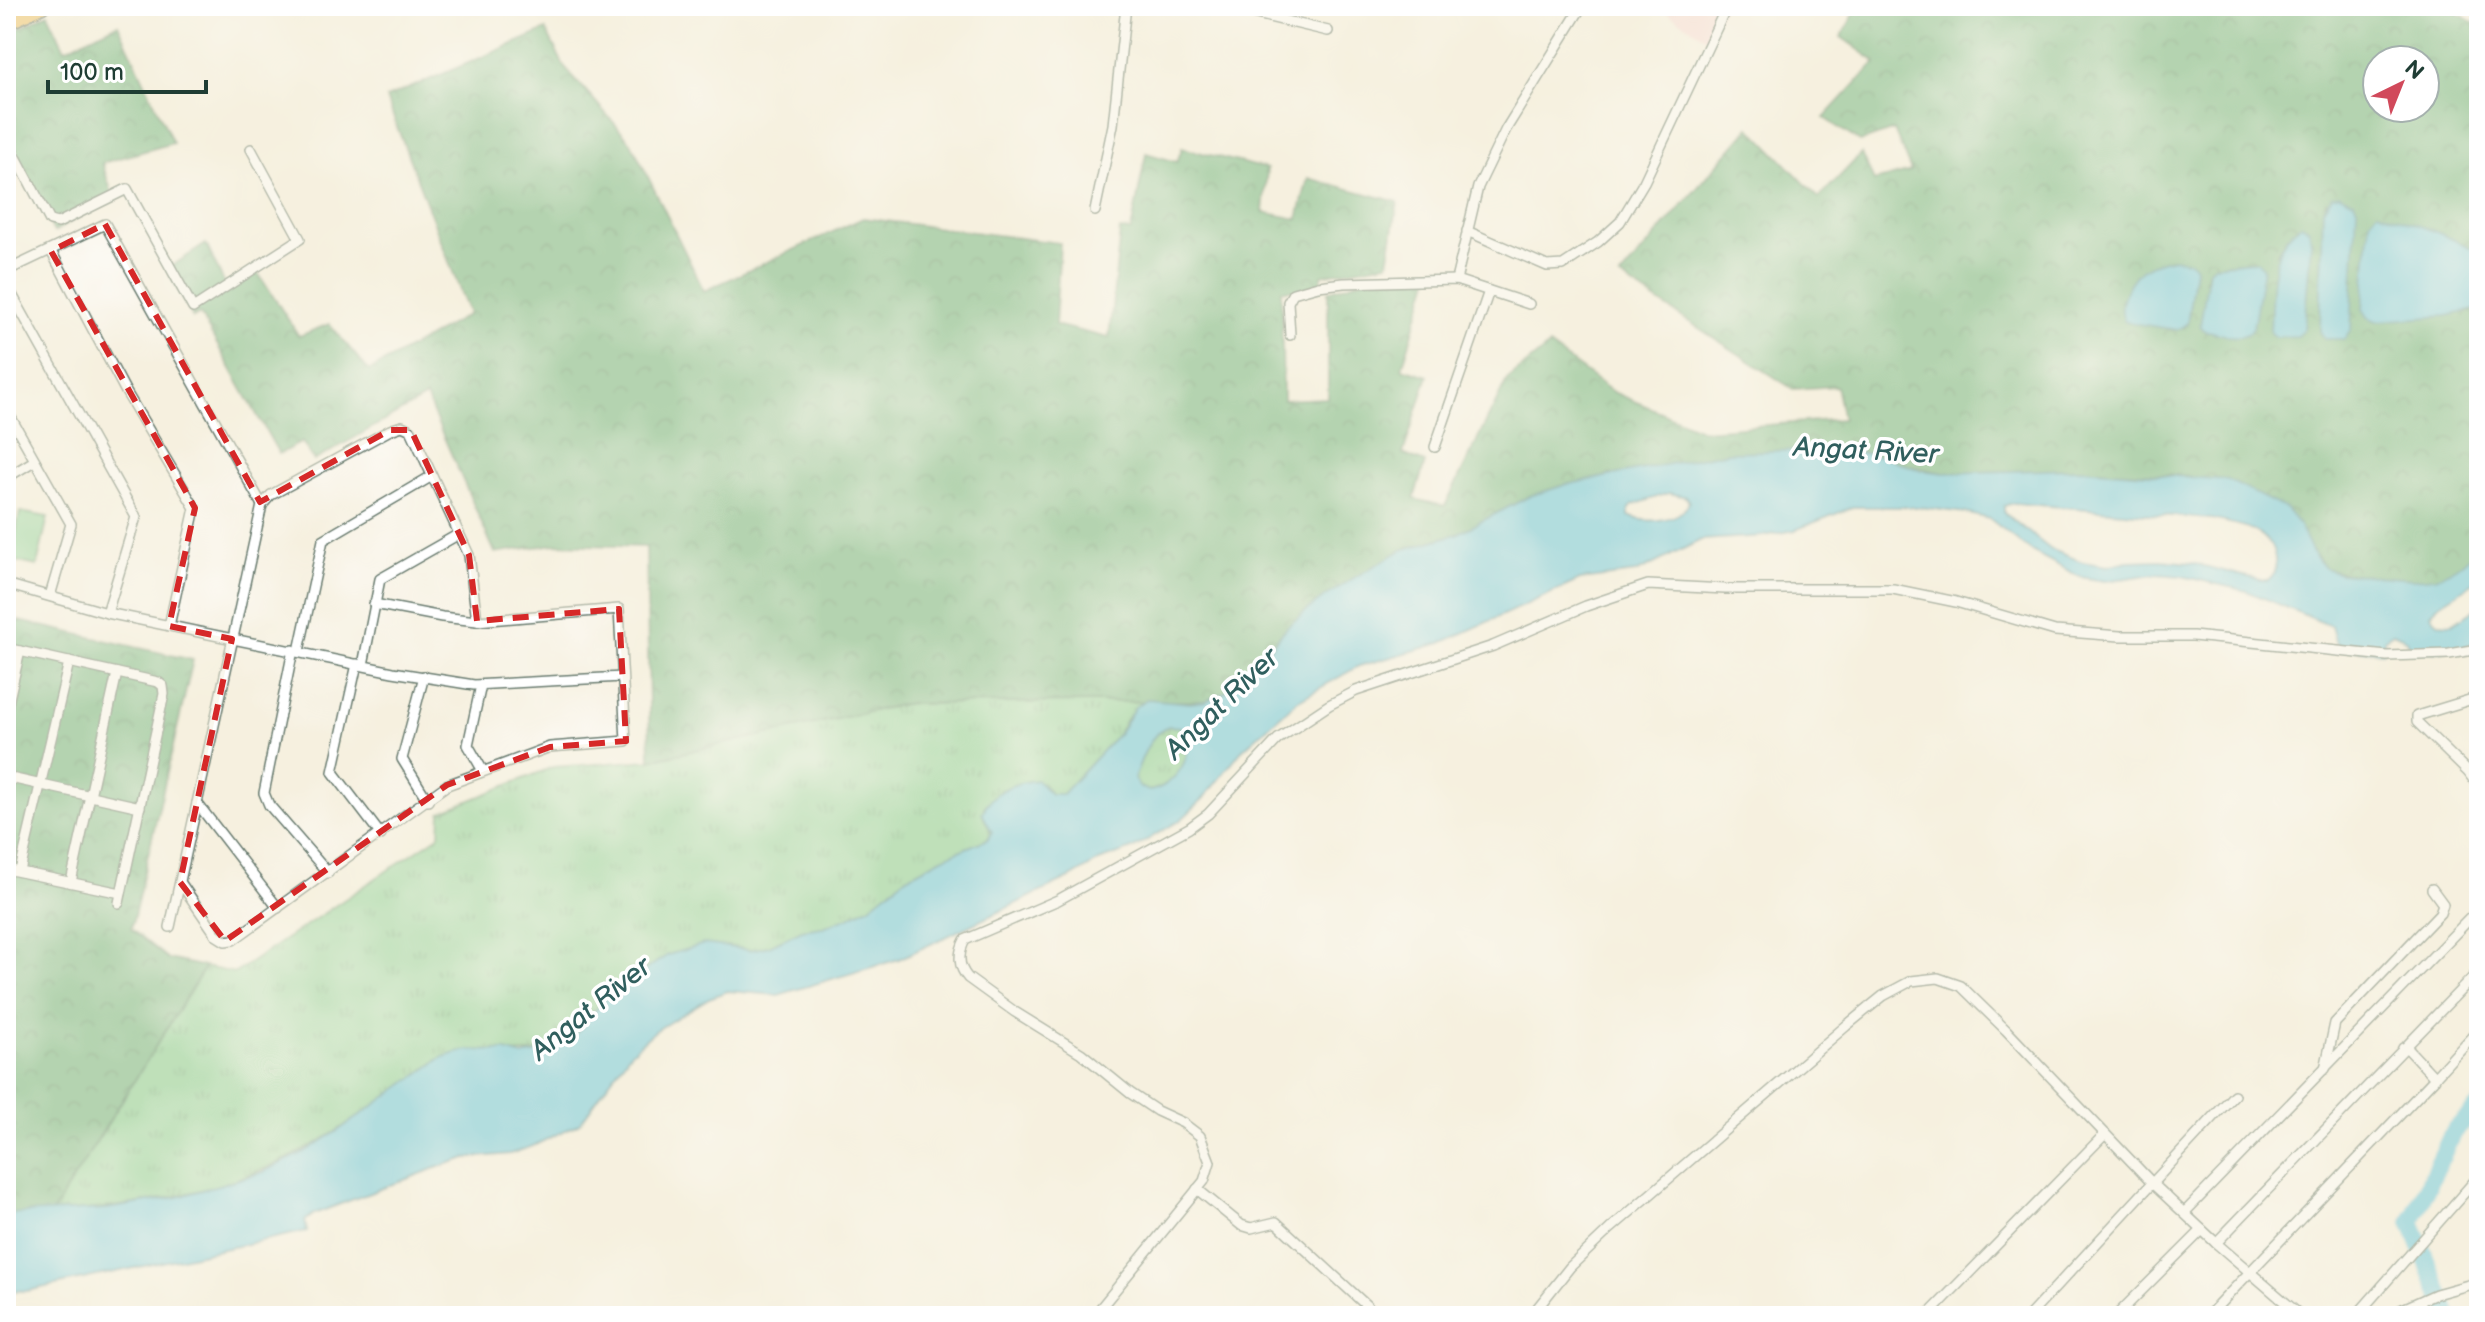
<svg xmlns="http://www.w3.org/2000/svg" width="2485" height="1322" viewBox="0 0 2485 1322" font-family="'Balsamiq Sans',sans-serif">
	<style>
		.built { fill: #f7d0ce }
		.grass { fill: url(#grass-tufts); stroke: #4e8460; stroke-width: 2 }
		.forest { fill: url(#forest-crowns); stroke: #427656; stroke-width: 2; fill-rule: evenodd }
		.pitch { fill: #7ccc8d; stroke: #4e8460; stroke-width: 2 }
		.water { fill: #61c5de; stroke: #408189; stroke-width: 2; fill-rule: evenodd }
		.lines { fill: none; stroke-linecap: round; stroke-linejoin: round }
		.river { stroke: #61c5de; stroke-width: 18 }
		.minor-casing { stroke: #6a7c70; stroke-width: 12 }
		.primary-casing { stroke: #6a7c70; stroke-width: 17 }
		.minor { stroke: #fff; stroke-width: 9 }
		.primary { stroke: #f0c369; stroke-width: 14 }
		.marked { fill: none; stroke: #d62828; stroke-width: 6; stroke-dasharray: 16 10; stroke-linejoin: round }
		.labels { text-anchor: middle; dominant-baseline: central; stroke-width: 7; stroke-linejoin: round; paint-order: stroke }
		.water-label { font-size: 28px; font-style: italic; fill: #305f5e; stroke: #fff }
	</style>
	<defs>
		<pattern id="grass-tufts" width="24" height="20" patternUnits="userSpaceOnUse" patternTransform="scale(2)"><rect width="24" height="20" fill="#7ccc8d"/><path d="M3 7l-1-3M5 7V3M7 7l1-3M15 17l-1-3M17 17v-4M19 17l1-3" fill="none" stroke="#65a774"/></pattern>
		<pattern id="forest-crowns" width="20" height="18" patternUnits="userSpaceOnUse" patternTransform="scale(2)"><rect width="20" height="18" fill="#65b078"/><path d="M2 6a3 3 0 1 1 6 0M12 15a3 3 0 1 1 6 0" fill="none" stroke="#539063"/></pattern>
	</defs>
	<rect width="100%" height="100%" fill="#fff"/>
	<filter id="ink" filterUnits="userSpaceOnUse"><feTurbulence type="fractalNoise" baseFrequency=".0125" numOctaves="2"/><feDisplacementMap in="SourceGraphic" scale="16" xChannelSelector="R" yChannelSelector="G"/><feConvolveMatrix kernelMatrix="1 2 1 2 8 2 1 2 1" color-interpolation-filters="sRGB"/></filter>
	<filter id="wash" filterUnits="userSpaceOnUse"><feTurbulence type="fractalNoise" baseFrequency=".006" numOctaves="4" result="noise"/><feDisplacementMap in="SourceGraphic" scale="32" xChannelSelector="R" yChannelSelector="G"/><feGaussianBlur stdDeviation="1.8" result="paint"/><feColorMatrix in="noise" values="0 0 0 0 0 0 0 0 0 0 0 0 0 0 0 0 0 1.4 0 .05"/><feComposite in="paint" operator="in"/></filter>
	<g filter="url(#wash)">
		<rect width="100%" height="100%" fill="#f6f0df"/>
		<path class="built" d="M1657,6h67l-16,33z"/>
		<g class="grass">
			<path d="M1147,699l-21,20 -7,14 -57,61h-12l-8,-11 -41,8 -17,16v11l8,14 -4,7 -46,19 -37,20 -36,29 -20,10 -26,10 -21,3 -33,16 -19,4 -24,-4 -129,62c-39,60 -68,41 -127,47 -8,0 -17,0 -25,2 -8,2 -17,11 -25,17 -28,19 -56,40 -85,58 -85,55 -183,74 -283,81l153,-246 30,6 205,-138 1,-23 112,-45 97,-7 254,-56z"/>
			<path d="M1170,726l11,1c19,25 -5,60 -33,64l-9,-4 -5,-8c6,-17 17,-50 36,-53z"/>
		</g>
		<g class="forest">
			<path d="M1848,6h597l34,19v226l-45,-20 29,82 16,-4v238c-11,13 -24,24 -41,30 -25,7 -89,-2 -114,-9l-16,-24 -120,-68 -108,-7 -136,4 -43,-9 -172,-12 -164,33 -35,11 -73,38 -55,16 -45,26 -38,25 -31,25 -46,51 -16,15 -20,9 -302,3 -254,56 -4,-213 -90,-3 -61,9 -69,-156 -112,64 -12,-19 -23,12 -79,-140 -7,4 -26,-49 39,-25 20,43 30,-17 43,66 30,-12 40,47 100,-57 -83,-216 160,-68 18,36 67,76 73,149 159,-73 197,25 -5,82 54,13 11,-108 11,1 15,-78 31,9 5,-14 85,21 -4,43 35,7 10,-41 90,24 -10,61 -66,12 -1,15h-40l2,110 45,-2v-107l54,-18 48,3 -28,92 26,8 -25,78 22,9 -11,36 31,7 62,-126 42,-34 64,46 90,38 140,-11 -7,-33 -43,3 -173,-112 130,-150 69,71 42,-44 13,27 37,-10 -17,-41 -34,12 -36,-24 52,-56 -35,-25 15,-26zM2377,60h48v48h-48zM2326,201l27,71 -2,57 -31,2 3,-122zM2309,229l2,13 -7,87 -27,-76 11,-18zM2251,261l-46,19 4,-11 5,-4zM2195,268l-8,55 -4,5 -62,-26 15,-27z"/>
			<path d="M48,13l17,36 53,-25 55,119 -71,20 11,33 -59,36 -48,-94v-103z"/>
			<path d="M6,618l187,42 -62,269 37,30 37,8 -153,246 -46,1z"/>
		</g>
		<path class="pitch" d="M20,512l28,5 -11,49 -27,-6z"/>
		<g class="water">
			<path d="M2340,194l14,7 3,7 -6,121 -7,10h-20l-4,-8 3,-122 9,-13z"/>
			<path d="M2378,211l56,20 45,20v58l-32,7 -71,5 -8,-4 -5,-8 7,-88z"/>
			<path d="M2301,225l8,4 2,13 -7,87 -7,7 -22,1 -5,-4v-4c3,-34 -3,-84 31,-104z"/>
			<path d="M2174,258l17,4 4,6 -8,55 -9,7 -53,-8c-10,-19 6,-47 23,-56 9,-5 17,-6 26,-8z"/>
			<path d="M2251,261l7,1 5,6 -10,60c-9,16 -34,5 -50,2l-3,-4 9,-57 5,-4z"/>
			<path d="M1816,450l35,1 30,5 39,14 24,3 136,-4 148,11 58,29 14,17 15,31 9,11 16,5 72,6 24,-2 22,-10 21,-20v32l-41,26 -7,9 7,9 14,1 27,-18v35l-19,8 -46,4 -8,-14 -13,-6 -9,6v13l-43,-4 -6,-8 -4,-14 -84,-35 -65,-15 -27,-2 -50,7 -25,-4 -49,-26 -41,-32 -25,-6 -45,-6h-67l-58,23 -31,6 -63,4 -65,33 -56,7 -139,63 -82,23 -62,35 -56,50 -37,47 -22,21 -50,30 -33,12 -27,16 -173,82 -121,36 -50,-4 -19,7 -54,33 -25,22 -50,70 -47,23 -23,8 -43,4 -23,7 -130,49 -9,7 2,10 -280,60 -21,-1v-76l101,-5 71,-12 85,-25 42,-20 34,-22 104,-73 25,-7 38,1 16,5 23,-4 27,-14 39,-46 57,-37 36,-11 46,6 19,-4 33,-16 21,-3 26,-10 20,-10 36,-29 37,-20 46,-19 4,-7 -10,-19c9,-22 33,-31 55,-33l13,14h12l57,-61 16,-26 12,-8 43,4 16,-2 19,-9 34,-32 29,-34 31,-25 38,-25 45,-26 55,-16 73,-38 35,-11 164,-33zM1669,493l17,4 3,5c-8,20 -43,22 -60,14v-6l4,-5zM2013,503l197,16c34,7 70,11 65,54l-7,7h-8l-68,-17 -32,-3 -32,1 -21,5 -24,-4 -33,-13 -46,-36v-7zM1170,726l11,1c19,25 -6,60 -32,64l-10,-4 -5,-8c6,-17 17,-50 36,-53z"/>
		</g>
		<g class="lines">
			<path class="river" d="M2449,1316l-38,-94 42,-90 26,-26"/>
		</g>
	</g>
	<g filter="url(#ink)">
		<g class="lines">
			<g class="minor-casing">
				<g id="minor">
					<path d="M1223,6l105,25"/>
					<path d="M6,138l44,83 8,2 69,-34 66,119 107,-69 -49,-90"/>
					<path d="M1095,211l18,-86 13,-119"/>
					<path d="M1467,231l80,35 16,-1 35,-23 22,-20 24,-40 83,-176"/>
					<path d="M51,251l75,141 69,116 -26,118"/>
					<path d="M6,271l99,-47 157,281"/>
					<path d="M1456,280l22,-93 28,-58 76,-123"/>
					<path d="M6,284l130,233 -29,96"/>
					<path d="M1290,335l-2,-33 5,-9 25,-7 26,-3 112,-3 73,24"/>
					<path d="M6,409l65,115 -21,72"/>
					<path d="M1435,447l54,-156"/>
					<path d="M6,478l28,-17"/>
					<path d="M6,584l101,29 286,59 81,13 148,-8"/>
					<path d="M6,648l152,34 5,4 1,8 -45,209"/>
					<path d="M293,650l-29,143 5,12 59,68"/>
					<path d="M299,651l24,-111 109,-64"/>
					<path d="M357,664l-24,108 48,63"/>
					<path d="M363,665l17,-86 79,-45"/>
					<path d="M424,676l-22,83 26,42"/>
					<path d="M481,685l-13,60 15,26"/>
					<path d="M6,712l14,-61"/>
					<path d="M6,777l134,30"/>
					<path d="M2477,784l-9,-12 -51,-50v-6l62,-19"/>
					<path d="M197,803l81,105"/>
					<path d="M6,869l115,24"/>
					<path d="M20,871l49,-209"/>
					<path d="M71,882l46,-209"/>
					<path d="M180,882l37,54 8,5 8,-1 214,-155 103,-38 76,-6 -7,-132 -142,12 -35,-4 -68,-13"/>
					<path d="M170,927l92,-422 9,-10 119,-65 12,-4 9,4 58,125 8,66"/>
					<path d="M2325,1069l10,-46 105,-110 3,-9 -11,-15"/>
					<path d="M2435,1077l44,-48"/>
					<path d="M1197,1189l44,36 10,3 25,-6 92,85"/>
					<path d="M2184,1213l295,-304"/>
					<path d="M2216,1243l263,-272"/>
					<path d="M1094,1316l110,-135 6,-19 -10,-26 -17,-13 -26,-12 -27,-18 -49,-40 -66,-41 -47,-34c-10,-11 -10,-25 -3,-38l93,-40 131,-72 19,-14 70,-75 51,-34 27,-14 137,-45 93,-40 62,-21 77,4h168l63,13 99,29 65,5h73l194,20 62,-2 30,-5"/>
					<path d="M1531,1316l39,-49 40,-38 236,-203 37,-30 28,-15 27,-3 23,8 45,44 147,154 63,59 85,73"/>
					<path d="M1927,1316l178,-182"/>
					<path d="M2029,1316l205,-221"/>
					<path d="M2116,1316l86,-86"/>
					<path d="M2208,1316l227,-238 -27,-29 -5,-1"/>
					<path d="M2356,1316l123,-140"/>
					<path d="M2387,1316l49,-22 43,-12"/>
				</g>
			</g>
			<g class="primary-casing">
				<path id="primary" d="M6,23l36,-17"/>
			</g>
			<use href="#minor" class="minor"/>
			<use href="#primary" class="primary"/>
		</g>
	</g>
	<path d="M0 0H2485V1322H0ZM105,224l155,278 130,-72h21l58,125 8,66 142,-12 7,132 -76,6 -103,38 -222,156 -45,-59 52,-243 -63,-13 26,-118 -144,-257z" fill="#f6f0df" fill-opacity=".55" fill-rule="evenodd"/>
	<path class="marked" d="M105,224l155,278 130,-72h21l58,125 8,66 142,-12 7,132 -76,6 -103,38 -222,156 -45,-59 52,-243 -63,-13 26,-118 -144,-257z"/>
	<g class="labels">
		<g class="water-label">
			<text transform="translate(1866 451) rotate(3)">Angat River</text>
			<text transform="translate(1222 704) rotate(-44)">Angat River</text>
			<text transform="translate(591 1009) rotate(-39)">Angat River</text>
		</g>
	</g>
	<rect width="2485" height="1322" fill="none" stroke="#fff" stroke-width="32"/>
	<g transform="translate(2401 84) rotate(43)"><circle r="38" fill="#ffffff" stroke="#a5b1ae" stroke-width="2"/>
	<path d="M0-6L14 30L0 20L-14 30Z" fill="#d1495b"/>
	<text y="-12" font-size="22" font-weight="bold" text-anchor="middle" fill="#1f3d34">N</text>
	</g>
	<path d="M48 80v12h158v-12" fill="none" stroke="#1f3d34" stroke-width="4"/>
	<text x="60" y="80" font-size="24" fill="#1f3d34" stroke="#ffffff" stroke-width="6" paint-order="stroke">100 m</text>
</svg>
